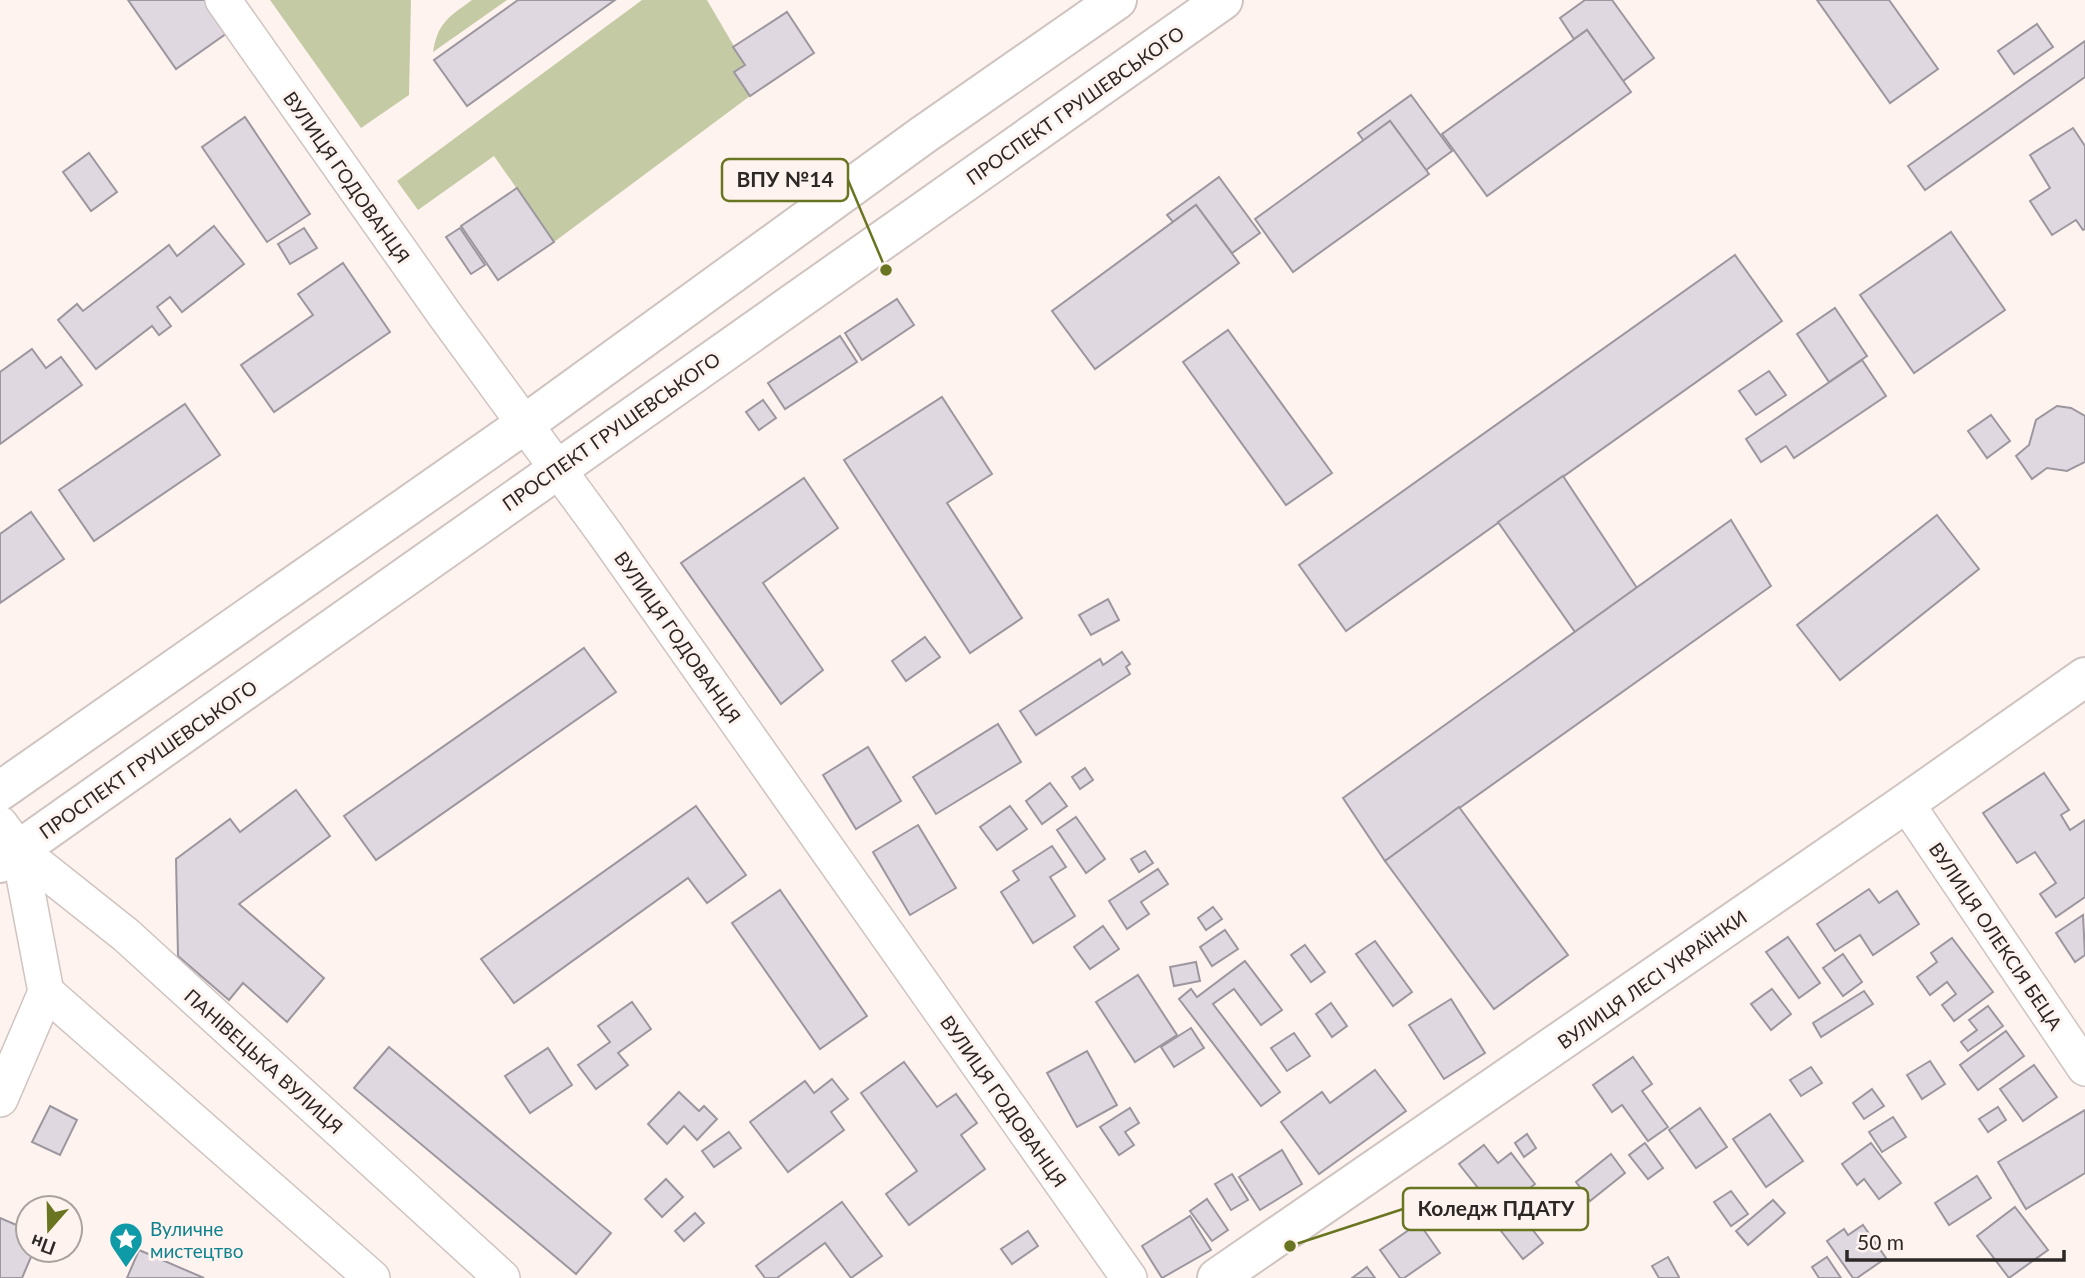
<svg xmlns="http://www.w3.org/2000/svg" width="2085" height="1278" viewBox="0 0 2085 1278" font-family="Lato,sans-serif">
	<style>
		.green { fill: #c4caa4 }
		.building { fill: #dfd8e0; stroke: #9c969e; stroke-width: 2 }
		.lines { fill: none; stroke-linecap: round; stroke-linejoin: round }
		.street-casing { stroke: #cfc4c0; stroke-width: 38 }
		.secondary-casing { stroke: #cfc4c0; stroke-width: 42 }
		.street { stroke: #fff; stroke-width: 35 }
		.secondary { stroke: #fff; stroke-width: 38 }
		.labels { text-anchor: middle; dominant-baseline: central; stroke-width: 6; stroke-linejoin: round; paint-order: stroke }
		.street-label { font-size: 19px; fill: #2c2826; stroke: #fef3ef }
		.culture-label { font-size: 19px; fill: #0d838f; stroke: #fef3ef; text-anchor: start }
		.leader { fill: none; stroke: #697520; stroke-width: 2.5 }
		.callout-dot { fill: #697520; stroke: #fef3ef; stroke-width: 2.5 }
		.callout { fill: #fef3ef; stroke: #697520; stroke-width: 2.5 }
		.callout-label { font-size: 21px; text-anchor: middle; font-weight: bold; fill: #2c2826 }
	</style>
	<rect width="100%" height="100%" fill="#fef3ef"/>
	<g class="green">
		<path d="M270,0h141l-2,95 -48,33z"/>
		<path d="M472,0h35l-74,52c5,-30 16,-35 39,-52z"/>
		<path d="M642,0h65l38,65 -11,7 16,24 -196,146 -60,-86 -76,54 -21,-29z"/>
	</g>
	<g class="building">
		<path d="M128,0h80l22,31 -54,38z"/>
		<path d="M518,0h97l-148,106 -33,-46z"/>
		<path d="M1585,0h27l42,58 -31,23 -36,-51 -13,9 -14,-21z"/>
		<path d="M1817,0h72l49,69 -48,34z"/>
		<path d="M787,12l27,41 -64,43 -16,-24 11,-7 -12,-18z"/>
		<path d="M2037,24l16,23 -39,27 -16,-23z"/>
		<path d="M1587,30l44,62 -144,104 -45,-62z"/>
		<path d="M2085,41v36l-160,113 -17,-24z"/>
		<path d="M1411,95l41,56 -26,19 -36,-49 -26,20 -6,-8z"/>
		<path d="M245,117l65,97 -43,28 -65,-95z"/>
		<path d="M1390,121l39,53 -136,98 -38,-53z"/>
		<path d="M2073,128l12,18v83l-2,1 -7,-10 -24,15 -22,-34 20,-13 -20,-33z"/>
		<path d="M89,153l28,39 -26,19 -28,-39z"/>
		<path d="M1219,177l41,56 -28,20 -36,-48 -23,17 -6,-7z"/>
		<path d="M517,188l37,54 -56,38 -37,-54z"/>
		<path d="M1196,205l43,58 -144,106 -43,-58z"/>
		<path d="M214,226l30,38 -62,48 -12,-15 -13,10 14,19 -12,9 -7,-9 -56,43 -38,-49 19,-16 6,7 86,-66 8,11z"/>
		<path d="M304,228l13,20 -27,16 -12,-20z"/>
		<path d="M460,228l25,37 -14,9 -25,-37z"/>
		<path d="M1951,232l54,78 -91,63 -54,-78z"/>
		<path d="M1735,255l47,66 -436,310 -47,-66z"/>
		<path d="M343,263l47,69 -116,80 -33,-47 72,-50 -15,-21z"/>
		<path d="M897,299l17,26 -52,35 -17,-27z"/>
		<path d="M1835,308l32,48 -38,26 -32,-48z"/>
		<path d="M1228,330l104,143 -46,32 -103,-143z"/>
		<path d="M840,336l17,26 -72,47 -17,-26z"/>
		<path d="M32,349l14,19 15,-11 21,28 -82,59v-72z"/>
		<path d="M1862,360l24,36 -92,62 -8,-12 -25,16 -15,-23z"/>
		<path d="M1769,371l17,24 -30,20 -17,-24z"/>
		<path d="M942,397l50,77 -45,29 75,115 -52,35 -126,-193z"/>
		<path d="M763,400l13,18 -17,12 -13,-18z"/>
		<path d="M185,404l35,51 -126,86 -35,-51z"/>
		<path d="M2057,406l14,2 14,8v46l-18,9 -20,-3 -15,11 -16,-23 13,-11 7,-25z"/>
		<path d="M1991,415l19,26 -23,17 -19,-27z"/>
		<path d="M1563,476l74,112 -62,44 -77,-110z"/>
		<path d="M804,478l34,50 -75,55 60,87 -42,34 -100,-141z"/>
		<path d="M31,512l33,47 -64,44v-69z"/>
		<path d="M1937,515l42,54 -139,111 -43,-55z"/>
		<path d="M1731,520l40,66 -386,275 -42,-63z"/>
		<path d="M1108,599l11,21 -28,15 -12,-20z"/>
		<path d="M925,637l15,20 -34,24 -14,-20z"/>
		<path d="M584,648l32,44 -240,168 -32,-44z"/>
		<path d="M1122,652l8,12 -4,3 4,7 -94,61 -16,-24 80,-52 3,6z"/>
		<path d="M998,724l23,38 -85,52 -23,-37z"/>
		<path d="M868,747l33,54 -45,28 -33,-54z"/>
		<path d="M1085,768l8,12 -13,9 -8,-12z"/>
		<path d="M2044,773l25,37 -8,5 9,15 15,-10v77l-29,20 -16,-23 16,-11 -21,-31 -18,11 -34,-50z"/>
		<path d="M1050,783l17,23 -25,18 -16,-23z"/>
		<path d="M296,790l34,46 -91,68 85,74 -37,44 -44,-39 -14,17 -51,-44 -2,-97 54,-40 10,13z"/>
		<path d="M696,806l50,69 -39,28 -19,-25 -174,125 -33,-44z"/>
		<path d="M1010,806l17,23 -30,21 -17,-23z"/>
		<path d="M1459,807l109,148 -74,54 -109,-148z"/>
		<path d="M1076,817l29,42 -19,14 -29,-43z"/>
		<path d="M918,825l38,63 -46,27 -37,-63z"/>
		<path d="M1052,846l14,21 -16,10 25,39 -42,27 -32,-51 18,-12 -6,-9z"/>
		<path d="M1145,851l8,12 -14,9 -8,-13z"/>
		<path d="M1158,869l10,15 -27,18 8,12 -22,15 -18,-28z"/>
		<path d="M1869,889l10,14 18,-12 22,33 -46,31 -13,-20 -25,16 -18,-27z"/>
		<path d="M780,890l87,126 -47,33 -88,-126z"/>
		<path d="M1213,907l9,12 -16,11 -8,-12z"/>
		<path d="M2083,915l2,40 -10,7 -19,-29z"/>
		<path d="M1103,926l16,23 -29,20 -16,-22z"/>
		<path d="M1225,930l13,19 -26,17 -12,-19z"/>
		<path d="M1788,937l32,46 -21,15 -33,-46z"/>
		<path d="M1952,938l41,54 -39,29 -12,-16 14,-11 -9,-12 -17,13 -13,-18 20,-15 -6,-9z"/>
		<path d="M1375,941l37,51 -19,14 -37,-52z"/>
		<path d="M1305,945l20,27 -14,10 -20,-27z"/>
		<path d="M1843,954l19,28 -19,14 -20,-28z"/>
		<path d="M1245,961l37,49 -21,15 -27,-36 -21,15 67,88 -19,14 -82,-107 12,-10 6,8z"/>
		<path d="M1196,962l4,19 -26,5 -4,-19z"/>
		<path d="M1138,975l39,60 -42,27 -39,-60z"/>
		<path d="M1772,989l19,25 -20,16 -20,-26z"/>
		<path d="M1864,991l9,13 -52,33 -8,-14z"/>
		<path d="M1451,999l34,54 -41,26 -35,-54z"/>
		<path d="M632,1002l19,27 -33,24 10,12 -32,24 -18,-24 32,-23 -12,-16z"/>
		<path d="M1331,1003l16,23 -15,11 -16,-23z"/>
		<path d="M1988,1006l15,20 -35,25 -7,-9 16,-12 -8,-10z"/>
		<path d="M1191,1028l13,20 -30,19 -13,-20z"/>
		<path d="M2006,1031l18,25 -46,34 -18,-25z"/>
		<path d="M1294,1033l16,23 -23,15 -16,-23z"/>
		<path d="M389,1047l222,186 -35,41 -222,-186z"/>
		<path d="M548,1048l24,37 -42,28 -25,-37z"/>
		<path d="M1087,1051l30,54 -40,22 -30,-54z"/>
		<path d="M1633,1057l19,27 -10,7 26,36 -20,14 -26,-36 -10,7 -19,-27z"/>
		<path d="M1930,1061l15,23 -23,15 -15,-24z"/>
		<path d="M904,1062l33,45 19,-13 21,29 -16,12 24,34 -76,56 -23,-31 31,-23 -56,-78z"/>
		<path d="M2034,1065l23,32 -34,24 -23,-32z"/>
		<path d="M1811,1067l11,16 -21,13 -11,-16z"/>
		<path d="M1375,1070l31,41 -87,63 -38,-52 41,-30 8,11z"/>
		<path d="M832,1079l16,20 -17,13 13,18 -56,42 -38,-50 55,-41 9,12z"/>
		<path d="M1872,1089l12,17 -20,13 -11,-16z"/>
		<path d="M679,1092l20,19 5,-5 13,13 -20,21 -13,-14 -17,18 -19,-20z"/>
		<path d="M50,1106l27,14 -17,35 -28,-13z"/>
		<path d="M1998,1107l8,13 -18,12 -9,-13z"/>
		<path d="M1130,1108l9,15 -14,9 9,13 -15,10 -19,-28z"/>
		<path d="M1700,1108l27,39 -31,21 -27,-38z"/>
		<path d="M2085,1110v63l-59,36 -28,-47z"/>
		<path d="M1770,1114l33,47 -37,26 -33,-48z"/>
		<path d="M1893,1117l13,20 -24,15 -13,-20z"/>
		<path d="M729,1132l12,16 -27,19 -12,-16z"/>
		<path d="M1527,1134l9,14 -12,9 -9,-14z"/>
		<path d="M1645,1143l18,25 -15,11 -19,-24z"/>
		<path d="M1871,1143l30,40 -22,16 -15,-20 -7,6 -15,-21z"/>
		<path d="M1484,1145l14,18 13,-10 24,31 -13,10 8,10 -24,19 -47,-59z"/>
		<path d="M1282,1150l20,34 -42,26 -21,-33z"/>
		<path d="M1611,1154l14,19 -35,28 -14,-19z"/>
		<path d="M1232,1174l16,26 -17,10 -16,-26z"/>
		<path d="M1977,1176l14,22 -42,27 -14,-22z"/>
		<path d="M666,1179l17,18 -21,20 -17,-18z"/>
		<path d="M1731,1191l17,23 -17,12 -17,-24z"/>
		<path d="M1207,1199l21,31 -16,11 -22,-30z"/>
		<path d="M1773,1200l12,13 -37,32 -12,-14z"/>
		<path d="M842,1202l40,54 -31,22 -26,-35 -48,35h-12l-9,-12z"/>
		<path d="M2015,1207l33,43 -39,28 -32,-42z"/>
		<path d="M695,1213l9,10 -20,18 -9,-10z"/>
		<path d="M1521,1215l22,28 -20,16 -22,-28z"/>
		<path d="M1190,1216l21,34 -49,28 -20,-32z"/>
		<path d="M0,1218l28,12v20h6l-12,28h-22z"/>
		<path d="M1419,1223l21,30 -36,25h-4l-20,-28z"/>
		<path d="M1863,1225l23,33 -29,20h-4l-26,-37 17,-12 4,6z"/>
		<path d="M1028,1231l10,15 -26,18 -11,-15z"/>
		<path d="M139,1250l65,28h-77z"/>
		<path d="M1668,1257l11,20 -1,1h-19l-7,-12z"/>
		<path d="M1827,1257l14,21h-22l-7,-11z"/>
		<path d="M1367,1267l8,11h-23z"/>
	</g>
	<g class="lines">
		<g class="street-casing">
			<g id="street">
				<path d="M223,0l222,315 161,220 523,743"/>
				<path d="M1906,803l179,265"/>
				<path d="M0,824l19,26 107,85 376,343"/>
				<path d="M19,850l27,142 326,286"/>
				<path d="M0,1099l46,-107"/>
			</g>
		</g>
		<g class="secondary-casing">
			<g id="secondary">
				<path d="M0,791l525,-367 398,-289 194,-135"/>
				<path d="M0,863l1223,-863"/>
				<path d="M1217,1278l689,-475 179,-126"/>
			</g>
		</g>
		<use href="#street" class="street"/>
		<use href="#secondary" class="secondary"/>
	</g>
	<defs>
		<g id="sight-pin" transform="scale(1.75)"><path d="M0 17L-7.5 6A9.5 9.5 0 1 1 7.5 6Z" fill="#0f9aa8" stroke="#fef3ef"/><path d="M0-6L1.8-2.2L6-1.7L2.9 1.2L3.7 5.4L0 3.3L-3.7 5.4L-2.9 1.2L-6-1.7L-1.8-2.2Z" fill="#fff"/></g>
	</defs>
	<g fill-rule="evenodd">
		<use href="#sight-pin" x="126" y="1239"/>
	</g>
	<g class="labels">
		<g class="street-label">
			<text transform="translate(1075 105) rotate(-35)">ПРОСПЕКТ ГРУШЕВСЬКОГО</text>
			<text transform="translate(347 177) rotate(55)">ВУЛИЦЯ ГОДОВАНЦЯ</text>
			<text transform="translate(611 431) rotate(-35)">ПРОСПЕКТ ГРУШЕВСЬКОГО</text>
			<text transform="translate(678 637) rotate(55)">ВУЛИЦЯ ГОДОВАНЦЯ</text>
			<text transform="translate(148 759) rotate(-35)">ПРОСПЕКТ ГРУШЕВСЬКОГО</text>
			<text transform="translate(1996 936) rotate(56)">ВУЛИЦЯ ОЛЕКСІЯ БЕЦА</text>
			<text transform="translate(1652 979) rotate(-35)">ВУЛИЦЯ ЛЕСІ УКРАЇНКИ</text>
			<text transform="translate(264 1061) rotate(42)">ПАНІВЕЦЬКА ВУЛИЦЯ</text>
			<text transform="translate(1004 1101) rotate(55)">ВУЛИЦЯ ГОДОВАНЦЯ</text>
		</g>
		<g class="culture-label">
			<text x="150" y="1228">Вуличне<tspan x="150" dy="22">мистецтво</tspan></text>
		</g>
	</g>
	<path class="leader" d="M886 270L848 180M1290 1246L1403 1209"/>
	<g class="callout-dot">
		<circle cx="886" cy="270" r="7"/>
		<circle cx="1290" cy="1246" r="7"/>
	</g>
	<g class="callout">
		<rect x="722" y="159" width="126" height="42" rx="7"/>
		<rect x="1403" y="1188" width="185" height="42" rx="7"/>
	</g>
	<g class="callout-label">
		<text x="785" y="187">ВПУ №14</text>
		<text x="1496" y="1216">Коледж ПДАТУ</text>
	</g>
	<g transform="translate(49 1229) rotate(200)"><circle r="33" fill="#fef3ef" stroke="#aaa29f" stroke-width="2"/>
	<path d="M0-5L12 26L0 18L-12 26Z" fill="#697520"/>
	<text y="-10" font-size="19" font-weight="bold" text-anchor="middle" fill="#2c2826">Пн</text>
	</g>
	<path d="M1847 1250v10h217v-10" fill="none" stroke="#2c2826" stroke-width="3.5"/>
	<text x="1857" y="1250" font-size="21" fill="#2c2826" stroke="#fef3ef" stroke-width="5" paint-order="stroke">50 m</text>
</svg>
